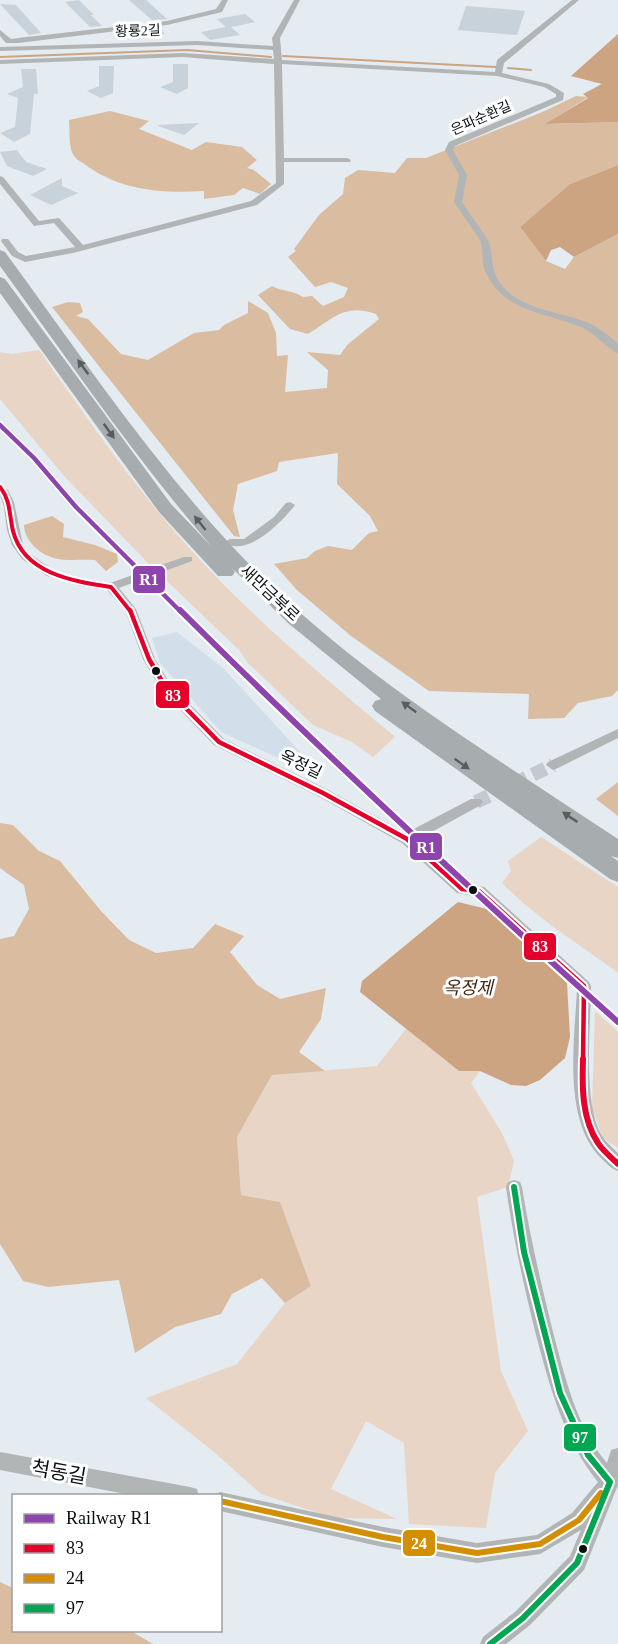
<svg xmlns="http://www.w3.org/2000/svg" width="618" height="1644" viewBox="0 0 618 1644" font-family="'Times New Roman','Noto Sans KR',serif">
	<style>
		.built { fill: #d2dfeb }
		.green { fill: #e9d5c5 }
		.forest { fill: #dabca1 }
		.water { fill: #cca482 }
		.lines { fill: none; stroke-linecap: round; stroke-linejoin: round }
		.stream { stroke: #cca482; stroke-width: 2 }
		.building { fill: #c8d2da }
		.minor-tunnel { stroke: #c3cacf; stroke-width: 14; stroke-dasharray: 14 7; stroke-linecap: butt }
		.minor { fill: #b2b5b6; fill-rule: evenodd }
		.trunk { fill: #a7acae; fill-rule: evenodd }
		.bus-1-far2-casing { stroke: #fff; stroke-width: 8 }
		.bus-1-far1-casing { stroke: #fff; stroke-width: 9 }
		.bus-1-casing { stroke: #fff; stroke-width: 10 }
		.bus-2-casing { stroke: #fff; stroke-width: 10 }
		.bus-3-casing { stroke: #fff; stroke-width: 10 }
		.bus-1-far2 { stroke: #e4002b; stroke-width: 4 }
		.bus-1-far1 { stroke: #e4002b; stroke-width: 4.5 }
		.bus-1 { stroke: #e4002b; stroke-width: 6 }
		.bus-2 { stroke: #d38f03; stroke-width: 6 }
		.bus-3 { stroke: #00a651; stroke-width: 6 }
		.rail-1-far1-casing { stroke: #fff; stroke-width: 8 }
		.rail-1-casing { stroke: #fff; stroke-width: 10 }
		.rail-1-far1 { stroke: #8e44ad; stroke-width: 4.5 }
		.rail-1 { stroke: #8e44ad; stroke-width: 6 }
		.oneway { fill: #585d60 }
		.bus-dot { fill: #090e11; stroke: #fff; stroke-width: 2 }
		.labels { text-anchor: middle; dominant-baseline: central; stroke-width: 6; stroke-linejoin: round; paint-order: stroke }
		.far-street-label { font-size: 14px; fill: #090e11; stroke: #fff }
		.street-label { font-size: 16px; fill: #090e11; stroke: #fff }
		.water-label { font-size: 18px; font-style: italic; fill: #412811; stroke: #fff }
		.near-street-label { font-size: 20px; fill: #090e11; stroke: #fff }
		.line-badge { stroke: #fff; stroke-width: 2 }
		.badge-label { font-size: 16px; text-anchor: middle; font-weight: bold; fill: #fff }
	</style>
	<rect width="100%" height="100%" fill="#e4ebf1"/>
	<path class="built" d="M177,632l46,36 79,86 -13,9 -68,-31 -61,-69 -8,-25z"/>
	<g class="green">
		<path d="M39,350c48,68 95,137 151,199 62,69 134,128 205,188l-22,20 -21,-15 -39,-17 -65,-62 -9,-13 -92,-88 -82,-85 -65,-78v-47l12,2z"/>
		<path d="M541,837l77,50v86c-39,-29 -82,-55 -116,-90l9,-12 -3,-10z"/>
		<path d="M595,1011l23,21v116l-16,-11 -10,-30z"/>
		<path d="M406,1029l53,42h21l-9,12 31,50 12,28 -6,26 -31,10 24,174 27,60 -33,42 -9,55 -77,-4 -5,-81 -38,-22 -35,68 66,30 -64,-1 -72,-24 -47,-42 -68,-54 91,-34 48,-61 26,-17 -31,-84 -39,-7 -4,-58 35,-62 105,-9z"/>
	</g>
	<g class="forest">
		<path d="M576,96l12,1 -42,27 72,-2v43l-48,19 -50,43 26,34 19,8 9,-12 44,-23v456l-6,6 -34,7 -14,15 -36,1 1,-25 -100,-3 -78,-55 -54,-46 -23,-26 33,-6 8,-7 13,-5 24,4 17,-17 9,-2 -8,-15 -33,-32 1,-31 -59,9 -2,9 -39,13 -5,26 7,27 -6,-1 -182,-229 16,-5 12,1 3,9 -7,4 12,3 33,35 27,6 46,-27 25,-3 5,-5 24,-12v-12l20,12 8,20 1,23 11,-1 -3,37 42,-4 1,-18 -21,-18 33,3 7,-10 32,-26 -3,-5c-31,-11 -42,4 -68,20l-18,-5 -32,-34 14,-9c11,6 21,4 31,11l9,-1 11,10 21,-9 4,-9 -17,-6 -16,5 -27,-30 8,-6 -2,-2 25,-34 24,-21 2,-16 13,-8 37,3 12,-15h19l114,-45z"/>
		<path d="M110,111l39,10 -10,8 53,21 14,-8 36,5 15,13 -10,8 7,2 17,14 -11,10 -17,-6 -9,7 -30,4v-8c-44,3 -86,-1 -121,-28 -3,-2 -6,-3 -8,-6 -7,-8 -5,-26 -6,-37z"/>
		<path d="M52,516l12,8 -1,13 32,8 22,9 1,8 -12,9 -11,-11c-12,-1 -26,1 -37,-1 -17,-3 -34,-18 -34,-34z"/>
		<path d="M618,782v34l-22,-17z"/>
		<path d="M0,823l13,2 26,26 21,10 41,50 28,29 27,13 37,-5 22,-24 29,12 -14,16 27,33 23,14 46,-11 -5,31 -22,33 26,19 -53,4 -35,62 4,58 39,7 31,84 -26,17 -23,-25 -30,16 -11,20 -46,13 -40,26 -16,-73 -71,7 -25,-6 -23,-37v-305l14,-3 15,-27 -5,-24 -24,-17z"/>
		<path d="M0,1582l13,6 1,42 117,1 22,13h-153z"/>
	</g>
	<g class="water">
		<path d="M618,34v88l-73,2 43,-26 -5,-4 19,-10 -31,-8z"/>
		<path d="M618,165v69l-44,23 -14,-10 -9,3 -5,11 -26,-34 50,-43z"/>
		<path d="M458,902l29,7 80,74 3,54 -5,21 -25,22 -14,6 -15,-1 -31,-14h-21l-99,-79 2,-11z"/>
	</g>
	<g class="lines">
		<g class="stream">
			<path d="M283,56l213,11"/>
			<path d="M0,57l187,-7 84,7"/>
			<path d="M508,68l23,2"/>
		</g>
	</g>
	<g class="building">
		<path d="M79,0l15,15h-3l11,11 -12,1 -25,-25z"/>
		<path d="M129,0h17l21,19 -15,1z"/>
		<path d="M0,4l16,1 25,28 -12,2z"/>
		<path d="M466,6l39,3 20,2 -8,24 -59,-5z"/>
		<path d="M245,14l10,8 -24,5 9,8 -30,5 -9,-8 25,-5 -9,-8z"/>
		<path d="M159,28l6,6 -29,6 -8,-8z"/>
		<path d="M173,64h15v24l-11,6 -17,-7 13,-5z"/>
		<path d="M99,66h15l-1,27 -12,5 -14,-7 12,-5z"/>
		<path d="M21,69h15l2,25h-4l-4,40 -16,8 -14,-9 15,-6 3,-29 -11,-4 16,-7z"/>
		<path d="M199,123l-15,12 -26,-9v-1z"/>
		<path d="M17,150l9,12 21,7 -14,7 -26,-10 -7,-14z"/>
		<path d="M62,178v8l16,7 -27,12 -21,-10z"/>
	</g>
	<g class="lines">
		<path class="minor-tunnel" d="M476,802l77,-37"/>
		<g class="minor">
			<path d="M222,0h6l-6,12 -55,13 -149,18h-12l-6,-7v-6l11,9 7,-1 149,-17 49,-12z"/>
			<path d="M294,0h6l-20,38 2,22 213,12 2,-12 75,-60h7l-75,63 -2,10 47,11 15,9 -1,7 -108,46 -2,4 14,25 -5,27 26,38c6,13 2,27 10,40 20,31 60,30 90,43 11,5 22,13 30,21v9c-11,-4 -23,-20 -37,-26 -36,-15 -78,-15 -96,-56 -4,-9 -1,-21 -5,-31l-26,-38 5,-27 -14,-25 4,-8 107,-45v-3l-12,-7 -47,-11 -215,-12 2,94h63l4,2 -1,2h-66v22l-27,21 -184,48 -48,9 -13,-6 -11,-15 1,-2h6l10,13 8,4 49,-9 -21,-24 -20,3 -34,-42v-8l3,1 36,44 20,-3 24,27 168,-44 25,-18 -2,-119 -92,-7 -182,7v-4l182,-7 92,6 -1,-9 -76,-5 -197,6v-4l197,-6 76,5 -1,-8z"/>
			<path d="M0,484l8,6 6,12 9,43 7,9 25,17 26,8 29,4 74,-26h8v4l-73,27 17,21 19,50 16,26 53,54 104,51 78,43 65,-34h10l2,3 -2,3 -64,35 49,44 18,3 105,95 2,4c0,39 -10,124 14,154 4,5 9,9 13,13v18c-8,-3 -12,-8 -18,-14 -38,-39 -25,-119 -23,-169l-102,-92 -18,-3 -55,-50 -84,-47 -104,-51 -52,-54 -19,-32 -18,-49 -18,-20 -26,-4 -34,-10 -25,-17 -10,-14 -5,-15 -3,-23 -4,-12z"/>
			<path d="M290,502l5,3c-12,16 -49,54 -71,37l6,-3h14l30,-22 12,-14z"/>
			<path d="M618,729v9l-60,30 -5,2 -7,-5 2,-3z"/>
			<path d="M514,1180l6,2 2,5c8,50 19,96 31,145 12,45 23,94 54,131l4,-13 7,-2v37l-34,85 -54,55 -24,19h-26l3,-7 33,-26 54,-55 11,-26 -41,24 -63,9 -94,-16 -163,-36v-15h-7l7,-4 163,35 94,16 60,-8 35,-22 26,-31c-35,-43 -49,-98 -63,-151 -12,-48 -22,-95 -29,-144l2,-5z"/>
			<path d="M0,1452l190,35 7,2 2,7h-63l-136,-26z"/>
		</g>
		<path class="trunk" d="M0,250l5,2c81,110 158,227 256,324 105,104 234,181 357,263v19l-7,-2 7,5v21l-8,-3 -235,-168 -3,-5 3,-5 6,-2 -93,-76 -56,-55 3,4 -3,4h-14l-59,-64 -159,-219v-16l5,2 166,225 41,43c-77,-89 -143,-186 -212,-281z"/>
		<g class="bus-1-far2-casing">
			<path id="bus-1-far2" d="M0,487c11,14 9,28 13,44 11,43 60,50 98,56l20,25"/>
		</g>
		<g class="bus-1-far1-casing">
			<path id="bus-1-far1" d="M130,610l19,49 17,29 53,54 104,51 84,46 55,50 17,2 105,95 -1,75"/>
		</g>
		<g class="bus-1-casing">
			<path id="bus-1" d="M583,1059c-1,29 -1,60 15,84 5,8 14,15 20,21"/>
		</g>
		<g class="bus-2-casing">
			<path id="bus-2" d="M220,1501l163,36 94,16 63,-9 39,-24 22,-27"/>
		</g>
		<g class="bus-3-casing">
			<path id="bus-3" d="M490,1644l33,-26 54,-55 33,-81 -22,-27 -28,-62 -36,-141 -10,-65"/>
		</g>
		<use href="#bus-1-far2" class="bus-1-far2"/>
		<use href="#bus-1-far1" class="bus-1-far1"/>
		<use href="#bus-1" class="bus-1"/>
		<use href="#bus-2" class="bus-2"/>
		<use href="#bus-3" class="bus-3"/>
		<g class="rail-1-far1-casing">
			<path id="rail-1-far1" d="M0,425l34,33 42,49 105,105"/>
		</g>
		<g class="rail-1-casing">
			<path id="rail-1" d="M180,610c142,142 289,278 438,412"/>
		</g>
		<use href="#rail-1-far1" class="rail-1-far1"/>
		<use href="#rail-1" class="rail-1"/>
	</g>
	<defs><path id="oneway-solid" d="M-6-.8H1V-3.2L6.5 0L1 3.2V.8H-6Z" transform="scale(1.5)"/></defs>
	<g class="oneway">
		<use href="#oneway-solid" transform="translate(83 367) rotate(-126)"/>
		<use href="#oneway-solid" transform="translate(109 431) rotate(54)"/>
		<use href="#oneway-solid" transform="translate(200 523) rotate(-129)"/>
		<use href="#oneway-solid" transform="translate(409 707) rotate(-144)"/>
		<use href="#oneway-solid" transform="translate(462 764) rotate(35)"/>
		<use href="#oneway-solid" transform="translate(570 817) rotate(-146)"/>
	</g>
	<g class="bus-dot">
		<circle cx="156" cy="671" r="5"/>
		<circle cx="473" cy="890" r="5"/>
		<circle cx="583" cy="1549" r="5"/>
	</g>
	<g class="labels">
		<g class="far-street-label">
			<text transform="translate(138 31) rotate(-2)">황룡2길</text>
			<text transform="translate(481 118) rotate(-24)">은파순환길</text>
		</g>
		<g class="street-label">
			<text transform="translate(270 593) rotate(43)">새만금북로</text>
			<text transform="translate(301 764) rotate(26)">옥정길</text>
		</g>
		<g class="water-label">
			<text x="468" y="988">옥정제</text>
		</g>
		<g class="near-street-label">
			<text transform="translate(59 1472) rotate(10)">척동길</text>
		</g>
	</g>
	<g class="line-badge">
		<rect x="132" y="565" width="34" height="29" rx="6" fill="#8e44ad"/>
		<rect x="155" y="680" width="35" height="29" rx="6" fill="#e4002b"/>
		<rect x="409" y="832" width="34" height="29" rx="6" fill="#8e44ad"/>
		<rect x="523" y="932" width="34" height="29" rx="6" fill="#e4002b"/>
		<rect x="563" y="1423" width="34" height="29" rx="6" fill="#00a651"/>
		<rect x="402" y="1529" width="34" height="28" rx="6" fill="#d38f03"/>
	</g>
	<g class="badge-label">
		<text x="149" y="585">R1</text>
		<text x="173" y="701">83</text>
		<text x="426" y="853">R1</text>
		<text x="540" y="952">83</text>
		<text x="580" y="1443">97</text>
		<text x="419" y="1549">24</text>
	</g>
	<rect x="12" y="1494" width="210" height="138" fill="#ffffff" stroke="#9d9fa0" stroke-width="1.5"/>
	<rect x="24" y="1514" width="30" height="9" fill="#8e44ad" stroke="#9d9fa0" stroke-width="1.5"/>
	<text x="66" y="1524" font-size="18" fill="#090e11">Railway R1</text>
	<rect x="24" y="1544" width="30" height="9" fill="#e4002b" stroke="#9d9fa0" stroke-width="1.5"/>
	<text x="66" y="1554" font-size="18" fill="#090e11">83</text>
	<rect x="24" y="1574" width="30" height="9" fill="#d38f03" stroke="#9d9fa0" stroke-width="1.5"/>
	<text x="66" y="1584" font-size="18" fill="#090e11">24</text>
	<rect x="24" y="1604" width="30" height="9" fill="#00a651" stroke="#9d9fa0" stroke-width="1.5"/>
	<text x="66" y="1614" font-size="18" fill="#090e11">97</text>
</svg>
